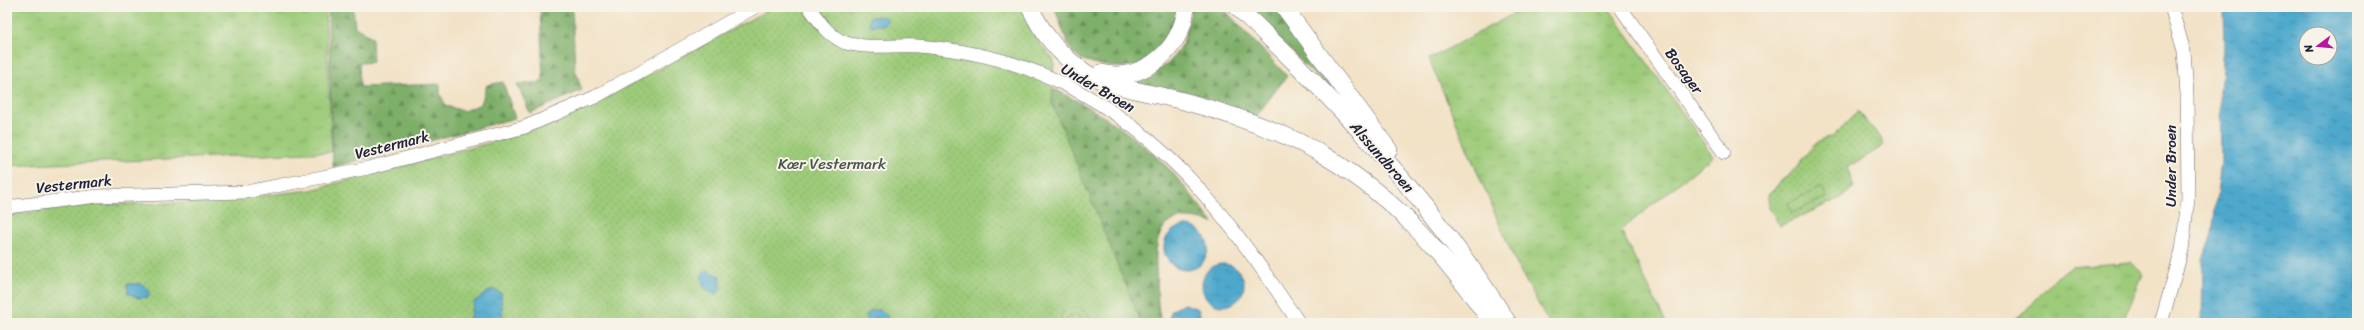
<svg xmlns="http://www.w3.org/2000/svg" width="2364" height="330" viewBox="0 0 2364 330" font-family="Sriracha,sans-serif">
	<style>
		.grass { fill: url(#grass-tufts); stroke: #60765a }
		.forest { fill: url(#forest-firs); stroke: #506852 }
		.park { fill: url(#park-dots); stroke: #60765a }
		.pitch { fill: #9dcb79; stroke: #60765a }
		.water { fill: url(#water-ripples); stroke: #386584; fill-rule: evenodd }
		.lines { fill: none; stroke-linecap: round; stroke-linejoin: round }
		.secondary-casing { stroke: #6b656c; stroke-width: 14 }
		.highway-casing { stroke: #6b656c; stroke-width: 18 }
		.secondary { stroke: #fff; stroke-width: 13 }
		.highway { stroke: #fff; stroke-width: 17 }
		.labels { text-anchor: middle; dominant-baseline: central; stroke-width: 4; stroke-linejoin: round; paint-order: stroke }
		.street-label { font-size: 15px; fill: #22223b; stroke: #f7f3e8 }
		.park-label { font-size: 15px; fill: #47554e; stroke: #f7f3e8 }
	</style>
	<defs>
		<pattern id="grass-tufts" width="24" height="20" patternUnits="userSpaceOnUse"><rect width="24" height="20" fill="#9dcb79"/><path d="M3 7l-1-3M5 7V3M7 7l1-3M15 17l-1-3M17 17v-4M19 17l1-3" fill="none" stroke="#87ae6a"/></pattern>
		<pattern id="forest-firs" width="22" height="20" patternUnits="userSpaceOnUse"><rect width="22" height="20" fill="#7eaf69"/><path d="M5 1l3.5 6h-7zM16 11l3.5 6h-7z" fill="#678e58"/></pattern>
		<pattern id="park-dots" width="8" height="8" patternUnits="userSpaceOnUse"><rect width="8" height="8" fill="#9dcb79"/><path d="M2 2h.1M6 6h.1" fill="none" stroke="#87ae6a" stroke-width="1.8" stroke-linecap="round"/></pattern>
		<pattern id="water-ripples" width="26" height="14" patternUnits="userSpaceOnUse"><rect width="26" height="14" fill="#4ea8cc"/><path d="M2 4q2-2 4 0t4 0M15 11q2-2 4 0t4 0" fill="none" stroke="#4088a7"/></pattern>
	</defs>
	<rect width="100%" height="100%" fill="#f7f3e8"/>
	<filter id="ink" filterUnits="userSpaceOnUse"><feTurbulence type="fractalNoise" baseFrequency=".025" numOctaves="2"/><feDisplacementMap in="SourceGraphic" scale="8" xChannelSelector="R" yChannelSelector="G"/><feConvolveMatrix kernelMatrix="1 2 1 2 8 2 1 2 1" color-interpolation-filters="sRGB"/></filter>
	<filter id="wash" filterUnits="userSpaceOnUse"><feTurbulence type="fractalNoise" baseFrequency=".012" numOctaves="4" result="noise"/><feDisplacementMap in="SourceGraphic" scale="16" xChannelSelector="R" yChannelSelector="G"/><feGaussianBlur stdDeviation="0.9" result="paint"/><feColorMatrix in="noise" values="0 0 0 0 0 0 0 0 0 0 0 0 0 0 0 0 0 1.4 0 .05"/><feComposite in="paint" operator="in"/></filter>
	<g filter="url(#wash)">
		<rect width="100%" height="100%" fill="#f2e2c6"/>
		<g class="grass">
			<path d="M7,7h318l7,145 -325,14z"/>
			<path d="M1526,7h82l105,149 -92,74 45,93h-117l-32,-58 -88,-206z"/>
			<path d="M2131,262l12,12 -21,49h-112l15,-11 31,-35 16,-10z"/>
		</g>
		<g class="forest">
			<path d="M328,7h25l2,20 17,10 1,25 -14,1 1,24 80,-3v10l6,12 18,5 17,-7 6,-19 16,-3 12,36 -182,49z"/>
			<path d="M540,7h32l3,62 7,21 -52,23 -13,-29 26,-2z"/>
			<path d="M1054,7h123c-8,44 -30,67 -76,58 -8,-2 -22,-5 -28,-12 -6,-8 -14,-35 -19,-46z"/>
			<path d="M1192,7h30l65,69 -33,43 -120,-35 35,-21 14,-19z"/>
			<path d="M1248,7h28l59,79 -7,3z"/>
			<path d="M1037,81c46,21 90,47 127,83 18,18 33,39 49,59 -56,-18 -60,15 -56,60 1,13 0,29 5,40h-25z"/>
		</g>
		<g class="park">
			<path d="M773,7h248l15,32 18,21 -2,43 89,220h-1134v-108l80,-10 119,-3 105,-12 178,-47 57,-18 47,-20z"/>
			<path d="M1858,111l23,27 2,8 -36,22 7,19 -13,11 -61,28 -12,-19v-13c7,-4 8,-8 13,-13 3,-3 8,-5 10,-8 11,-11 23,-36 41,-36z"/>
		</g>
		<g class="pitch">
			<path d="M1822,187l5,10 -35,16 -4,-10z"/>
			<path d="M1075,307l11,5 6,11h-8l-3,-6 -6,-3 -7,3 -2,6h-7l4,-11z"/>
		</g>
		<g class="water">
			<path d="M2223,7h134v316h-155l1,-63 9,-26 9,-73 -1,-71 4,-43zM2306,34h24v24h-24z"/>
			<path d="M883,16l5,3 -3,6 -14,1 -2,-3 1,-6z"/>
			<circle cx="1186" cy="248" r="22"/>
			<circle cx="1223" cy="285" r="21"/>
			<path d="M706,270l14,6 1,12 -5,7 -12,-7 -3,-12z"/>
			<path d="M127,284h15l8,7 -2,6 -10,1 -10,-5z"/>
			<path d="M492,289l9,4 2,24 -3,6h-32l6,-21z"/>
			<path d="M1185,304l13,5 5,14h-36l5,-13z"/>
			<path d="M872,310h9l7,6 -2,7h-18l-2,-8z"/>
			<path d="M1254,317l12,6h-29l8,-5z"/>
		</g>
	</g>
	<g filter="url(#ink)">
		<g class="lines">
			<g class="secondary-casing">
				<g id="secondary">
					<path d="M809,7c10,14 20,30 37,36 22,6 48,2 71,3 51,4 103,16 149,39 106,52 169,143 233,238"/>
					<path d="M1620,7l104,146"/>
					<path d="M7,207l91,-11 148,-4 122,-24 157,-41 70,-30 160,-90"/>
					<path d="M2161,323l21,-73 6,-51 -1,-105 -3,-43 -13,-44"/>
				</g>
			</g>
			<g class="highway-casing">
				<g id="highway">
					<path d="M1030,7c12,27 31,49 56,66 25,15 72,21 101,29 47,13 96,29 138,54 72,43 120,99 167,167"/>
					<path d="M1237,7c101,94 198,199 271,316"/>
					<path d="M1284,7l105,143"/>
					<path d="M1101,73c43,11 82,-26 85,-66"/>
				</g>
			</g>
			<use href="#secondary" class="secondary"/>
			<use href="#highway" class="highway"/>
		</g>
	</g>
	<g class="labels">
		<g class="street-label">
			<text transform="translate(1684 71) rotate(54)">Bosager</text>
			<text transform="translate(1098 88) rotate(30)">Under Broen</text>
			<text transform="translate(392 145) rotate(-14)">Vestermark</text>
			<text transform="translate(1382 157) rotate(49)">Alssundbroen</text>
			<text transform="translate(2171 166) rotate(-90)">Under Broen</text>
			<text transform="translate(74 184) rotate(-6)">Vestermark</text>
		</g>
		<g class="park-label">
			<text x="832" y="164">Kær Vestermark</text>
		</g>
	</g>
	<rect width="2364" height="330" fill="none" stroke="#f7f3e8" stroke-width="24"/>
	<g transform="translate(2318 46) rotate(254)"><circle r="19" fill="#f7f3e8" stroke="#a29fa3"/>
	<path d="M0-3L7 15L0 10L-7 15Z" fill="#b5179e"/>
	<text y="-6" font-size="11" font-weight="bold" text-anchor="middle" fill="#22223b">N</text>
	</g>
</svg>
